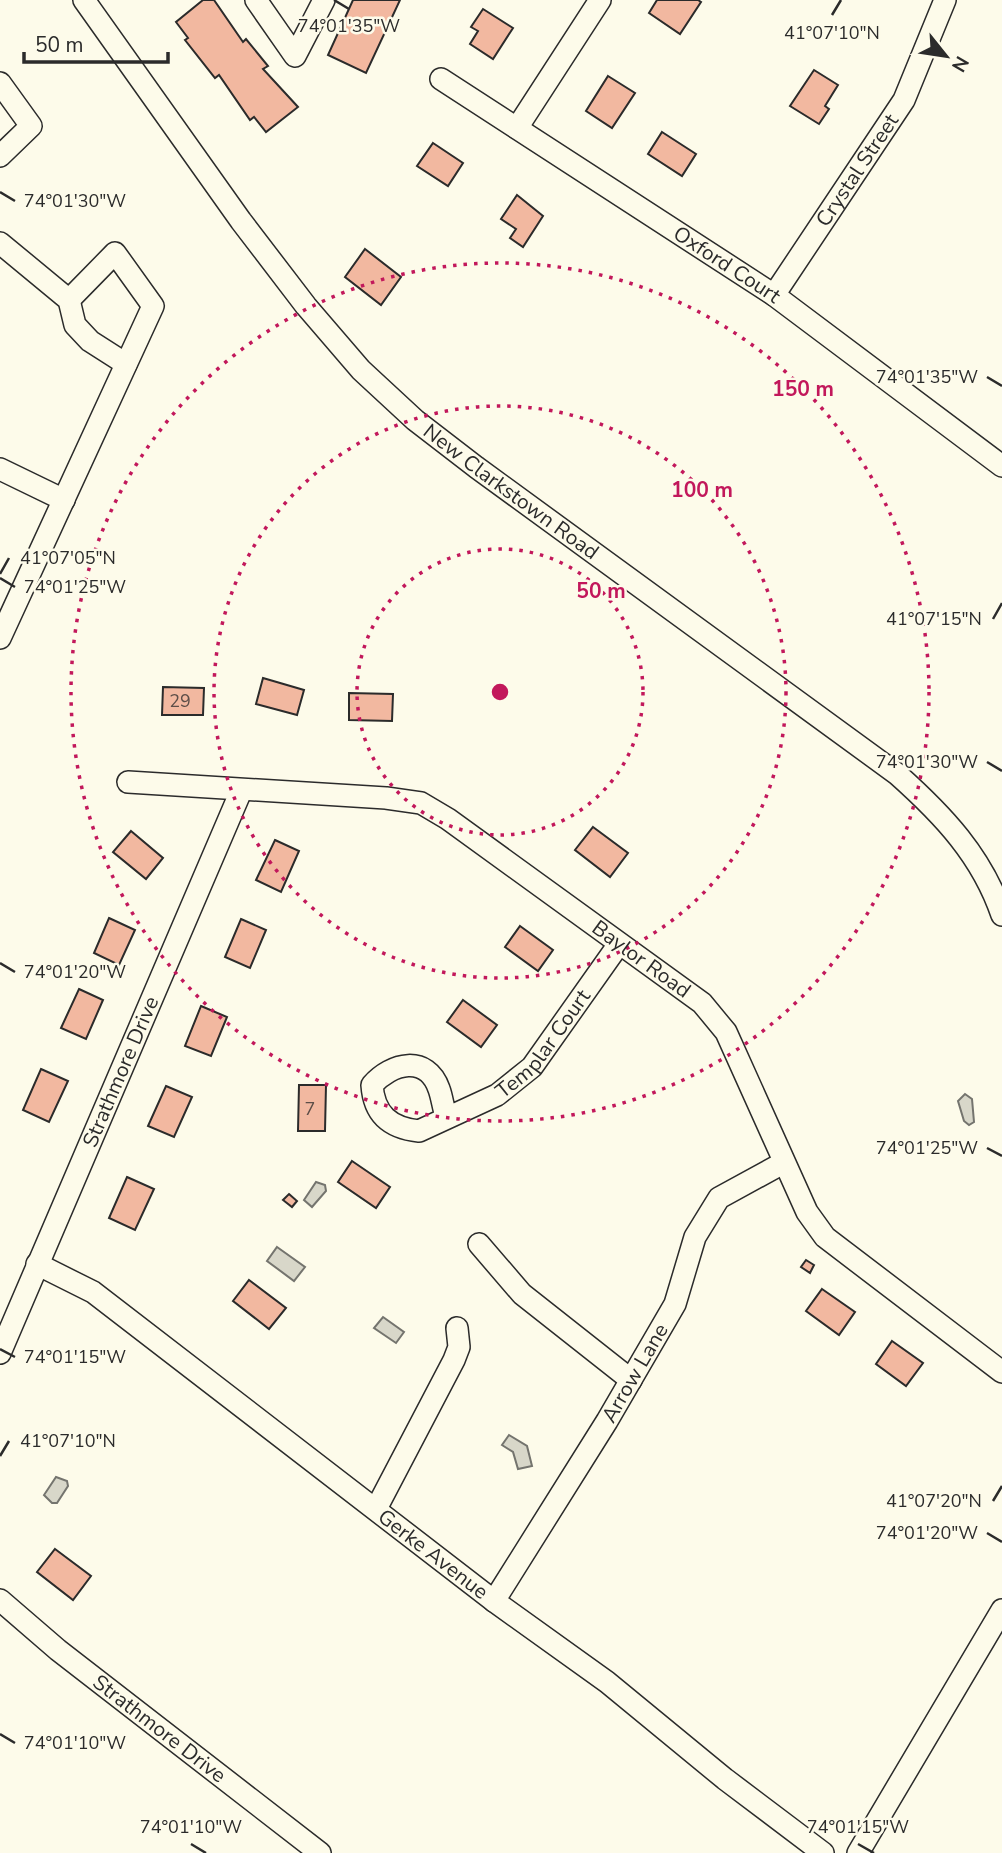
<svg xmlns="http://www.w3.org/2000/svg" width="1002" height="1853" viewBox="0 0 1002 1853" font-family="'Nunito Sans',sans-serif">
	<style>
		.water { fill: #d8d7c9; stroke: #74746e; stroke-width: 2 }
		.building { fill: #f2b8a0; stroke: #2b2b2b; stroke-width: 2 }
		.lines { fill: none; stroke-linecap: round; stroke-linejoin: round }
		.minor-casing { stroke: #2b2b2b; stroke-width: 24 }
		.minor { stroke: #fdfbea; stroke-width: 21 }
		.ticks { fill: none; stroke: #2b2b2b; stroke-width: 2.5 }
		.ring { fill: none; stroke: #c2185b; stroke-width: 3.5; stroke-dasharray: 3.5 7 }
		.labels { text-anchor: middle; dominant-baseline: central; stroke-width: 5; stroke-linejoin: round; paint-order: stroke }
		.number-label { font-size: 18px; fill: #5d4e48 }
		.street-label { font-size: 21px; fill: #2b2b2b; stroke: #fdfbea }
		.ticks-label { font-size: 18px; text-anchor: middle; fill: #2b2b2b; stroke: #fdfbea; stroke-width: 5; stroke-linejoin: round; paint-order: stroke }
		.centre { fill: #c2185b; stroke: #fdfbea; stroke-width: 3.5 }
		.ring-label { font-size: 21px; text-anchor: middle; font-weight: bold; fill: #c2185b; stroke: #fdfbea; stroke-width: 5; stroke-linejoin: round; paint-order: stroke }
	</style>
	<rect width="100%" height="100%" fill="#fdfbea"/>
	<g class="water">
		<path d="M965,1094l7,5 2,23 -5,3 -5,-4 -6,-20z"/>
		<path d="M316,1182l9,3 1,6 -14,16 -8,-7z"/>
		<path d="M277,1247l28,20 -11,14 -27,-20z"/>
		<path d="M383,1317l21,15 -8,11 -22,-15z"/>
		<path d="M509,1435l18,11 5,20 -14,3 -5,-17 -11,-7z"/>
		<path d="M56,1477l11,4 1,5 -11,17h-5l-8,-8z"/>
	</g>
	<g class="building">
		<path d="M203,0h11l29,42 3,-3 22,27 -5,3 35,38 -32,25 -12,-15 -4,3 -31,-45 -4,3 -30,-38 3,-2 -12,-16z"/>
		<path d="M353,0h47l-34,73 -38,-18z"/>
		<path d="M657,0h41l3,2 -21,32 -31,-21z"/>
		<path d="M483,9l30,19 -20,31 -23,-15 8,-13 -7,-4z"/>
		<path d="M814,70l24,15 -13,21 4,3 -10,15 -29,-18z"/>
		<path d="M608,76l27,17 -23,35 -26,-17z"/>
		<path d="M662,132l34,22 -14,22 -34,-22z"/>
		<path d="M433,143l30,20 -15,23 -31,-20z"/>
		<path d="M517,195l26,21 -20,31 -13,-9 6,-9 -15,-10z"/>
		<path d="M365,249l36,28 -20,28 -36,-28z"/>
		<path d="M263,678l41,12 -7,25 -41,-11z"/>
		<path d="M163,687l41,1 -1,27h-41z"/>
		<path d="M349,693l44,1 -1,27 -43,-1z"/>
		<path d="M593,827l35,26 -18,24 -35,-27z"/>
		<path d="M131,831l32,27 -17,21 -33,-27z"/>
		<path d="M275,840l24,11 -18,41 -25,-12z"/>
		<path d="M109,918l26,12 -16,35 -25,-12z"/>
		<path d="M241,919l25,11 -16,38 -25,-11z"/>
		<path d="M520,926l33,24 -15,21 -33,-24z"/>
		<path d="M79,989l24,11 -17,39 -25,-11z"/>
		<path d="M463,1000l34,25 -16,22 -34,-25z"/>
		<path d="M201,1006l26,11 -16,39 -26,-10z"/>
		<path d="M41,1069l27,12 -19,41 -26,-12z"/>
		<path d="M299,1085h27l-1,46h-27z"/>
		<path d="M166,1086l26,11 -18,40 -26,-11z"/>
		<path d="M352,1161l38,26 -14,21 -38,-26z"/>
		<path d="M127,1177l27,12 -19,41 -26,-12z"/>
		<path d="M289,1194l8,7 -5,6 -9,-7z"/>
		<path d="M806,1260l8,5 -4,8 -9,-6z"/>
		<path d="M249,1280l37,28 -17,21 -36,-28z"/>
		<path d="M822,1289l33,23 -16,23 -33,-24z"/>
		<path d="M892,1341l31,22 -17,23 -30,-22z"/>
		<path d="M55,1549l36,27 -18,24 -36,-28z"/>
	</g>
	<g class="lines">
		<g class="minor-casing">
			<g id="minor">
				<path id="s1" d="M84,0l157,221 65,85 55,64 54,50 61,47 421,307c46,41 85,82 105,141"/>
				<path d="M256,0l39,56 29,-56"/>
				<path id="s2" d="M441,79l333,216 228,171"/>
				<path d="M0,83l31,43 -31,30"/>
				<path d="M517,128l83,-128"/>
				<path d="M0,243l69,57 6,25 15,16 36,23"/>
				<path id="s3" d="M774,295l130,-195 41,-100"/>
				<path d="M0,469l64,31"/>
				<path d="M0,638l153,-332 -38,-53 -46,47"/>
				<path id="s4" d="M128,782l258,16 35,5 27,16 254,184 24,29 81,180 18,25 177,135"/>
				<path id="s5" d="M446,1116c-3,-9 -4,-19 -7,-27 -12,-35 -48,-26 -67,-4 2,29 18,43 47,46l78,-36 35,-28 87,-123"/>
				<path d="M479,1244l43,50 109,86"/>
				<path id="s6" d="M37,1264l56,28 401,309 113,81 118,97 98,74"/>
				<path id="s7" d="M0,1353l241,-562"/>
				<path d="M376,1509l78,-149 5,-13 -2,-19"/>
				<path id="s8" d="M0,1600l58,50 262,203"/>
				<path id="s9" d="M494,1601l113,-180 68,-117 20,-67 24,-39 64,-35"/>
				<path d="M858,1853l144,-243"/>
			</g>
		</g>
		<use href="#minor" class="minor"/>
	</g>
	<path class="ticks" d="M334,0l15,9M832,15l9,-15M0,192l15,9M987,377l15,9M0,574l9,-16M0,578l15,9M993,619l9,-16M987,762l15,9M0,963l15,9M987,1148l15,8M0,1349l15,8M0,1456l9,-15M993,1501l9,-15M987,1533l15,9M0,1734l15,9M191,1844l15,9M858,1844l16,9"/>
	<g class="ring">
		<circle cx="500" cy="692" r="143"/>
		<circle cx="500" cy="692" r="286"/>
		<circle cx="500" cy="692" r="429"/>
	</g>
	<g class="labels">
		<g class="number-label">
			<text x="180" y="701">29</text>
			<text x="310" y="1109">7</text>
		</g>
		<g class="street-label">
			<text stroke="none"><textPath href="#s3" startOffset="150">Crystal Street</textPath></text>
			<text stroke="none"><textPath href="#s2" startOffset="341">Oxford Court</textPath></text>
			<text stroke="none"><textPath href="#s1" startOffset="656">New Clarkstown Road</textPath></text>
			<text stroke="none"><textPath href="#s4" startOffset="564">Baylor Road</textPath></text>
			<text stroke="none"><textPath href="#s5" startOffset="340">Templar Court</textPath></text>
			<text stroke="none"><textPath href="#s7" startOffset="306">Strathmore Drive</textPath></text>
			<text stroke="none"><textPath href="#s9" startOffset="268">Arrow Lane</textPath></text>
			<text stroke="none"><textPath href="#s6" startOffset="492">Gerke Avenue</textPath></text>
			<text stroke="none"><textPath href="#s8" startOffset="205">Strathmore Drive</textPath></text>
		</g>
	</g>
	<g class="ticks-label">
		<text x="349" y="32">74°01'35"W</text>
		<text x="832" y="39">41°07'10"N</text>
		<text x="75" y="207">74°01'30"W</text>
		<text x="927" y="383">74°01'35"W</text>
		<text x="68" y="564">41°07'05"N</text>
		<text x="75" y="593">74°01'25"W</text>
		<text x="934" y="625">41°07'15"N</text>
		<text x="927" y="768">74°01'30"W</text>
		<text x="75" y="978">74°01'20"W</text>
		<text x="927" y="1154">74°01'25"W</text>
		<text x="75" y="1363">74°01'15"W</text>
		<text x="68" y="1447">41°07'10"N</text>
		<text x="934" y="1507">41°07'20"N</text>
		<text x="927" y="1539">74°01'20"W</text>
		<text x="75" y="1749">74°01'10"W</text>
		<text x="191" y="1833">74°01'10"W</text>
		<text x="858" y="1833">74°01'15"W</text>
	</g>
	<circle cx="500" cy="692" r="10" class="centre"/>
	<g class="ring-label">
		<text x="803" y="396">150 m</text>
		<text x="702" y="497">100 m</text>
		<text x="601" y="598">50 m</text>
	</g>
	<g transform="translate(946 56) rotate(120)" stroke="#fdfbea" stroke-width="5" paint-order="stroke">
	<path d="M0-5L12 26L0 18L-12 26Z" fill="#2b2b2b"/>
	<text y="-10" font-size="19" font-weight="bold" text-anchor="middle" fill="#2b2b2b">N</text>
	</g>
	<path d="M24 52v10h144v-10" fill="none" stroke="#2b2b2b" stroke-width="3.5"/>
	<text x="35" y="52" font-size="21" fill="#2b2b2b" stroke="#fdfbea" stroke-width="5" paint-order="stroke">50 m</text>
</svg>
